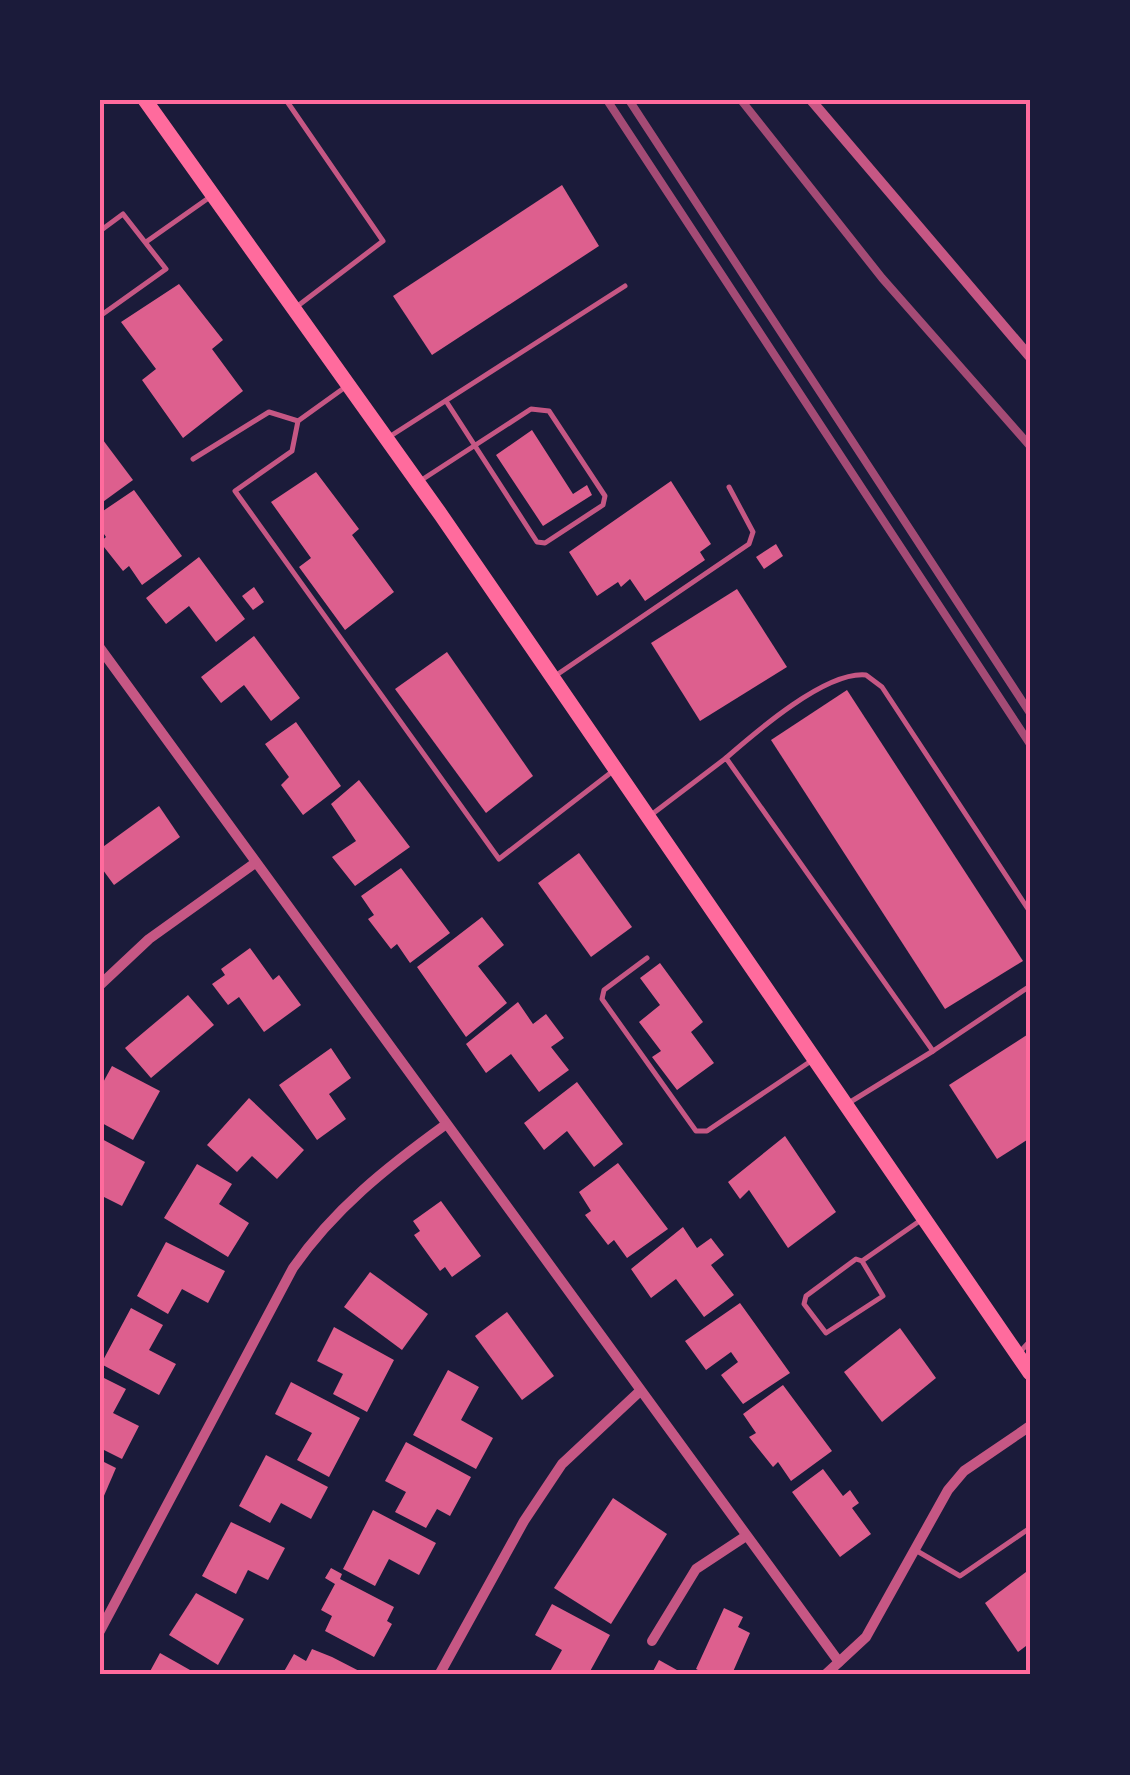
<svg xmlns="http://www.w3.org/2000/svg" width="1130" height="1775" viewBox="0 0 1130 1775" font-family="'Roboto Condensed',sans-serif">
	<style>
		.building { fill: #dd5f8e }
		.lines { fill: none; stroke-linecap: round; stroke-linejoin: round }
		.service { stroke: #c65784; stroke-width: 5 }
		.minor { stroke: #c65784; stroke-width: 10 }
		.secondary { stroke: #ff6b9d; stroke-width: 15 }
		.rail { stroke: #a44b75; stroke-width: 8 }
		.neatline { fill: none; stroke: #ff6b9d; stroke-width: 4 }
	</style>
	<rect width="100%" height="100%" fill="#1b1b3a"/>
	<g class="building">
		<path d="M562,185l37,61 -167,109 -39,-59z"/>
		<path d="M179,284l44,56 -11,9 31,42 -60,47 -41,-58 14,-11 -35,-47z"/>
		<path d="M532,430l41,64 14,-9 5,10 -49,31 -47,-71z"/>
		<path d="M100,436l33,44 -33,24z"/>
		<path d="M316,472l43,57 -7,6 42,57 -49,38 -46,-63 12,-9 -40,-56z"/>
		<path d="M671,481l40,63 -11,8 5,8 -60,41 -15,-22 -9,8 -3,-5 -21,14 -28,-44z"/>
		<path d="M134,490l48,66 -40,29 -13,-19 -6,5 -23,-29 6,-5 -6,-9v-15z"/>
		<path d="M776,544l7,12 -19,13 -8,-12z"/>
		<path d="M199,557l46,62 -29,23 -27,-36 -23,18 -20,-26z"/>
		<path d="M254,587l10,15 -11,8 -11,-14z"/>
		<path d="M737,589l50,78 -87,54 -49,-78z"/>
		<path d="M254,636l46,62 -29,23 -27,-36 -23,18 -20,-26z"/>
		<path d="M447,652l86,124 -47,37 -91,-124z"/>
		<path d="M847,690l176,271 -78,48 -174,-269z"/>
		<path d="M296,722l45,64 -38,29 -22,-30 8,-8 -24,-33z"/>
		<path d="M359,780l51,67 -55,39 -23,-29 24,-16 -25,-37z"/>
		<path d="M159,806l21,31 -66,48 -14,-19v-17z"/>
		<path d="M579,853l53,74 -41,30 -53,-74z"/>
		<path d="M401,868l49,65 -40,30 -13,-19 -6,5 -23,-30 6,-4 -13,-19z"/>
		<path d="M482,917l22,28 -26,21 29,37 -41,34 -49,-70z"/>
		<path d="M250,948l23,32 6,-5 22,30 -37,27 -25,-35 -11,8 -16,-21 13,-9 -4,-6z"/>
		<path d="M660,963l43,59 -12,10 23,31 -37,27 -25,-33 9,-6 -22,-29 21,-17 -20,-27z"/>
		<path d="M188,995l26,30 -63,53 -26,-30z"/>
		<path d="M518,1002l15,22 13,-10 18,24 -13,9 18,23 -30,22 -28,-38 -25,19 -20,-29z"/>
		<path d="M1030,1033v105l-33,21 -48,-74z"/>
		<path d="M331,1048l20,30 -22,16 17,25 -29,21 -38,-55z"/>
		<path d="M112,1066l48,25 -27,49 -33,-18v-34z"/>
		<path d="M577,1082l46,62 -29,23 -27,-36 -23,19 -20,-27z"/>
		<path d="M249,1098l55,52 -27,29 -25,-23 -15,16 -30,-27z"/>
		<path d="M785,1136l51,76 -48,36 -39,-58 -9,9 -12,-17z"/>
		<path d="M100,1138l45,24 -23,44 -22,-11z"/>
		<path d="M618,1163l50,66 -41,29 -13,-18 -6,5 -23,-30 6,-4 -12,-19z"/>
		<path d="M197,1164l35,20 -13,20 30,19 -21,34 -64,-39z"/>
		<path d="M441,1201l40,55 -29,21 -7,-10 -5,4 -26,-36 6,-4 -7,-10z"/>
		<path d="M683,1227l14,21 14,-10 13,17 -13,10 23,30 -30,22 -28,-38 -25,19 -20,-29z"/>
		<path d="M166,1242l59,29 -17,32 -26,-14 -14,25 -31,-18z"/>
		<path d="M370,1272l58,42 -26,36 -58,-43z"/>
		<path d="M740,1303l50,70 -47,31 -22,-29 17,-13 -7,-10 -25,18 -21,-29z"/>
		<path d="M131,1308l32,17 -14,25 27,14 -17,31 -58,-31z"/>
		<path d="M507,1312l47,64 -32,24 -47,-64z"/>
		<path d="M334,1327l60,33 -27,52 -34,-18 10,-20 -26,-13z"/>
		<path d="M900,1328l36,50 -54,44 -38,-50z"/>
		<path d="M448,1370l31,17 -18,33 32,18 -17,31 -63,-34z"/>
		<path d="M100,1376l26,13 -13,24 26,13 -17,33 -22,-11z"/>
		<path d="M291,1382l69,36 -31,59 -32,-17 15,-27 -37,-19z"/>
		<path d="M783,1385l49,66 -41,30 -13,-19 -5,5 -24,-30 7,-4 -13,-19z"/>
		<path d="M406,1442l65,35 -21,39 -13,-7 -11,19 -31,-16 11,-20 -21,-11z"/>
		<path d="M266,1455l62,32 -17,32 -30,-16 -11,20 -31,-17z"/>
		<path d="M100,1460l16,8 -16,37z"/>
		<path d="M823,1469l20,27 7,-6 9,13 -7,5 19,26 -31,23 -48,-65z"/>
		<path d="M613,1498l54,36 -56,90 -57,-36z"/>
		<path d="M373,1510l63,33 -17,32 -30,-16 -14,27 -32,-17z"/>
		<path d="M231,1522l54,26 -17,32 -20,-10 -12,24 -34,-18z"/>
		<path d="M331,1568l11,6 -2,5 54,28 -7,14 5,3 -18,33 -49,-26 7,-15 -11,-6 14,-26 -10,-6z"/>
		<path d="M1030,1569v74l-12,9 -33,-49z"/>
		<path d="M196,1593l48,26 -26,46 -49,-30z"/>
		<path d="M552,1604l58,31 -22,40h-40l14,-25 -27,-15z"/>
		<path d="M724,1608l19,9 -5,10 12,6 -18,41 -24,1 -12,-6z"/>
		<path d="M312,1649l20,8 35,18h-85l12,-21 12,7z"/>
		<path d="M160,1653l30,17 14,5h-56z"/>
		<path d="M659,1660l27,15h-35z"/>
	</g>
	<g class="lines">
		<g class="service">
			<path d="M286,100l97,141 -88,67"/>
			<path d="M100,231l23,-17 43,55 -66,47"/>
			<path d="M146,242l64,-45"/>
			<path d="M344,388l-46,33 -6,30 -57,40 264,368 114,-88"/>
			<path d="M389,437l236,-151"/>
			<path d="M193,459l76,-47 29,9"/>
			<path d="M420,481l111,-72 18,2 56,85 -2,9 -58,38 -8,-1 -91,-141"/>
			<path d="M555,676l194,-132 4,-12 -24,-45"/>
			<path d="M726,758c31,-27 100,-87 140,-83l16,12 148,225"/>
			<path d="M651,815l75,-57 207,293 -86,53"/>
			<path d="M647,958l-43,32 -2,9 94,132h11l104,-70"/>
			<path d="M933,1051l97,-65"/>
			<path d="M862,1261l-6,-2 -50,37 -2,8 22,29 57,-37 -21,-35 59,-41"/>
			<path d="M1019,1353l11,-12"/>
			<path d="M917,1551l43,25 70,-48"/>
		</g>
		<g class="minor">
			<path d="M811,100l219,257"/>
			<path d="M100,648l739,1014"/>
			<path d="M100,985l49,-46 106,-76"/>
			<path d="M100,1631l193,-363c41,-59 94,-101 152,-143"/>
			<path d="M652,1641l44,-72 50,-33"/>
			<path d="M439,1675l85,-154 38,-57 77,-72"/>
			<path d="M825,1675l41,-38 82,-147 16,-19 66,-45"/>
		</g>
		<path class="secondary" d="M145,100l296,415 589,858"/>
		<g class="rail">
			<path d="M607,100l423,644"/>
			<path d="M629,100l401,613"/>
			<path d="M741,100l141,178 148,168"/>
		</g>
	</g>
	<rect width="1130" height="1775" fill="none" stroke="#1b1b3a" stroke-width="205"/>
	<rect x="102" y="102" width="926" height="1570" class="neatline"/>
</svg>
